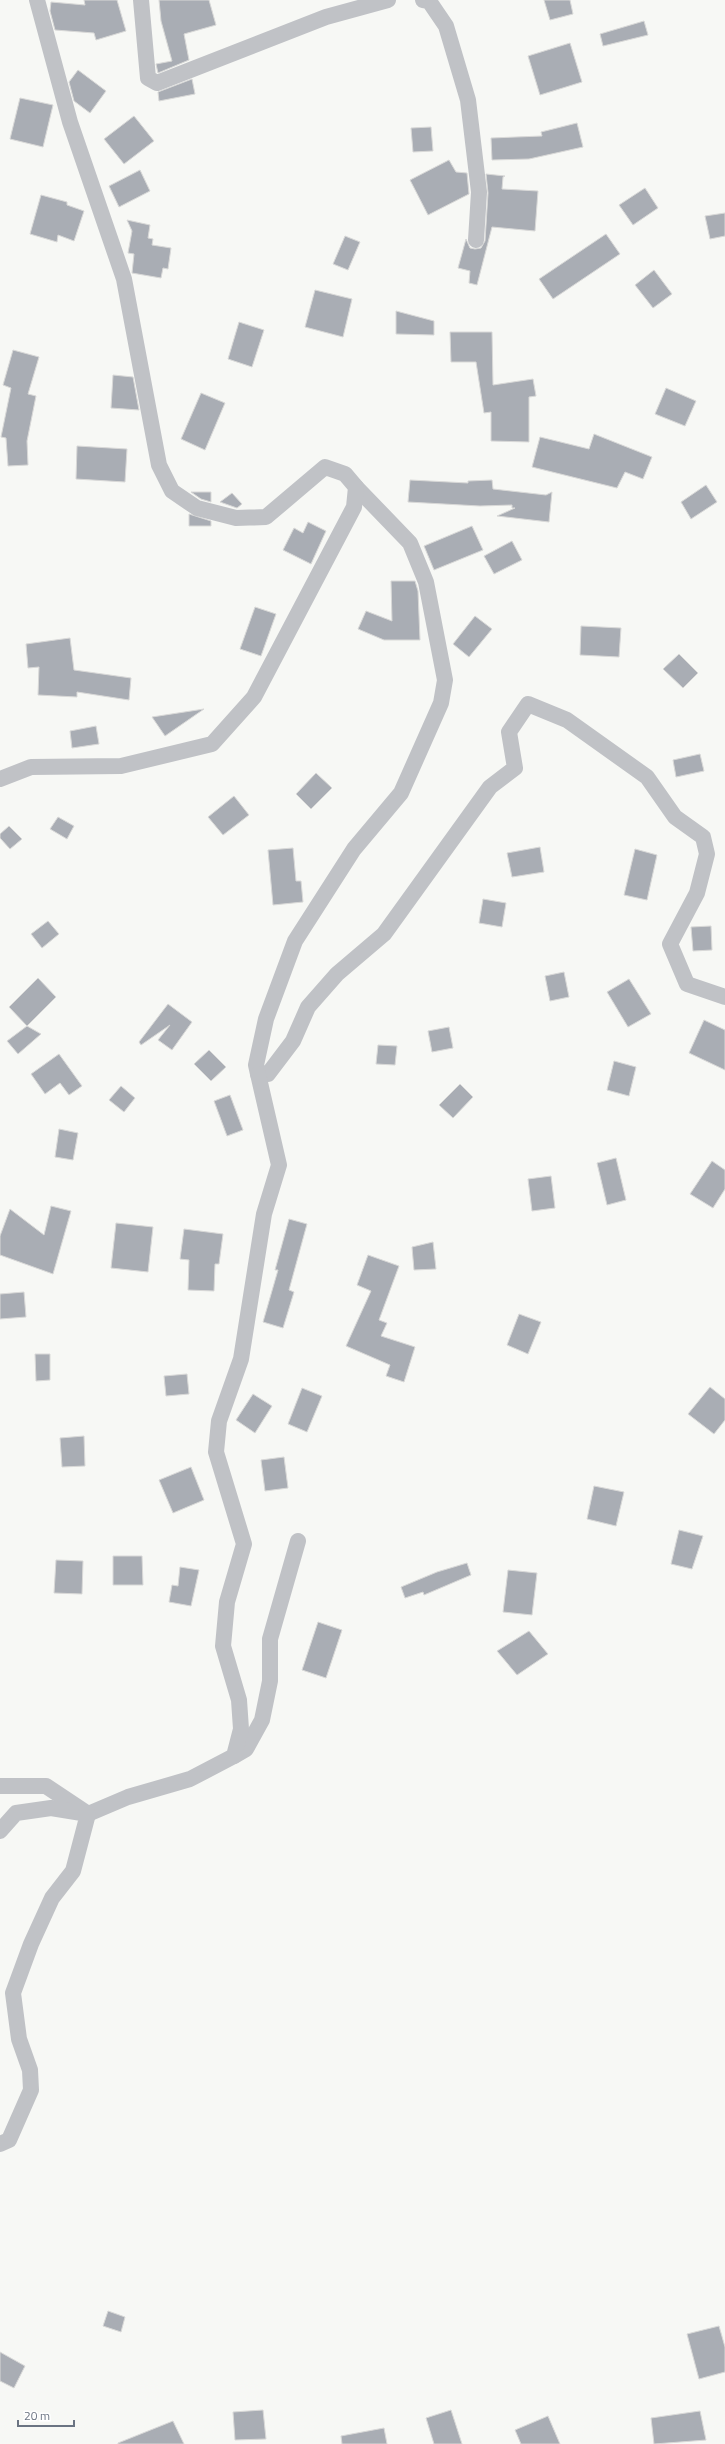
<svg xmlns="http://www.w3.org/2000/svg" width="725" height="2444" viewBox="0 0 725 2444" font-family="'Titillium Web',sans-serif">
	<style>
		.building { fill: #a9adb4; stroke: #d9d9d8 }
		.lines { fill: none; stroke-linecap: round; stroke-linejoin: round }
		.minor { stroke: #c0c2c6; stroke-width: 16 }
	</style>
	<rect width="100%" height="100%" fill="#f7f8f5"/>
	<g class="building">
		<path d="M84,0h33l9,31 -30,9 -2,-7 -39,-3 -5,-19 1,-9 34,3z"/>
		<path d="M159,0h50l7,25 -32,9 5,26 -31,13 -2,-9 16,-3 -11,-40z"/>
		<path d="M544,0h26l3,14 -23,6z"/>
		<path d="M644,21l4,14 -45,11 -3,-12z"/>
		<path d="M570,43l12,39 -42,13 -12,-39z"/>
		<path d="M78,70l28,21 -16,22 -16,-12 -5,-19z"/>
		<path d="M192,79l3,15 -36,7 -1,-9z"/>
		<path d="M20,98l33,7 -10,42 -33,-8z"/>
		<path d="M134,116l20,25 -30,23 -20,-25z"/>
		<path d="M577,123l6,24 -54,12 -37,1 -1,-22 51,-2 -1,-4z"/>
		<path d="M431,127l2,24 -20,1 -2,-24z"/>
		<path d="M449,160l7,12 11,1 2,21 -41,21 -18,-35z"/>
		<path d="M140,170l10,21 -31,16 -10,-21z"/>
		<path d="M486,174l19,2 -2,1 -1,12 36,2 -3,40 -43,-4 -15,58 -8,-2 1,-12 -12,-3 8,-29 4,9 5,1 6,-1 4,-7 3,-48z"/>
		<path d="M645,188l13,20 -25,17 -14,-20z"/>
		<path d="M41,195l26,7v3l17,6 -10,30 -16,-6 -1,7 -27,-8z"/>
		<path d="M725,213v23l-15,3 -5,-23z"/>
		<path d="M127,220l23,5 -2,13 5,1 -1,6 19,3 -3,21 -5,-1 -2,10 -29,-5 2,-19 -6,-1 4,-22z"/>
		<path d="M606,234l14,20 -67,45 -14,-20z"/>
		<path d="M345,236l15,6 -12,28 -15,-6z"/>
		<path d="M654,270l18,24 -19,14 -18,-23z"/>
		<path d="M315,290l37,9 -9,38 -38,-10z"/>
		<path d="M396,311l38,10v14l-38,-1z"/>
		<path d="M239,322l25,8 -12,37 -24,-8z"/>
		<path d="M450,332h42l1,53 40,-6 3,17 -7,1v45l-38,-1v-29l-7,1 -8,-51h-25z"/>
		<path d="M13,350l26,7 -11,37 8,2 -9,45 1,24 -20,1 -2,-28 -5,-1 10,-49 -8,-3z"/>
		<path d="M113,375l20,2 6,33 -28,-2z"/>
		<path d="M666,388l30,13 -11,25 -30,-12z"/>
		<path d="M201,393l24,10 -20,47 -24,-11z"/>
		<path d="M594,434l58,23 -9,22 -18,-7 -8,16 -85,-21 8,-30 49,12z"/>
		<path d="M77,446l50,3 -2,33 -49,-3z"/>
		<path d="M410,480l58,3v-2l24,-1 1,9 53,6 6,-3 -3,30 -52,-6 18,-8h-3v-3l-32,1 -72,-4z"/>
		<path d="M706,485l11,17 -26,17 -10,-17z"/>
		<path d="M191,492h20v10l-10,-3z"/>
		<path d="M232,493l10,11 -5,4 -17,-6z"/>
		<path d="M189,514l22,7v5h-22z"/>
		<path d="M308,522l18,9 -15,33 -28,-14 11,-22 9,5z"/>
		<path d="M472,526l11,24 -49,20 -10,-24z"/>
		<path d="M512,541l10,19 -28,14 -10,-18z"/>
		<path d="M391,581h24l3,10 2,49h-36l-26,-11 8,-18 26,10z"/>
		<path d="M255,607l21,7 -15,42 -21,-7z"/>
		<path d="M475,616l17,13 -23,28 -16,-13z"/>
		<path d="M581,626l40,2 -2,29 -39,-2z"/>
		<path d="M70,638l4,32 57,8 -2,22 -52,-8v5l-39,-2 1,-28 -11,1 -2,-24z"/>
		<path d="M679,654l19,19 -15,15 -20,-19z"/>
		<path d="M204,709l-39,27 -13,-19z"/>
		<path d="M96,726l3,18 -27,4 -2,-17z"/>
		<path d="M700,754l4,17 -28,6 -3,-17z"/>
		<path d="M316,773l16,15 -21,21 -15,-15z"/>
		<path d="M234,796l15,19 -26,20 -15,-18z"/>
		<path d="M58,817l16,9 -7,13 -17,-10z"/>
		<path d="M9,826l13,13 -12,10 -10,-11v-4z"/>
		<path d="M540,847l4,25 -32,5 -5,-24z"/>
		<path d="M293,848l3,33h5l2,21 -30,3 -5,-55z"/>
		<path d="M635,849l22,6 -10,45 -23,-5z"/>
		<path d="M483,899l23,4 -4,24 -23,-4z"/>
		<path d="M48,921l11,13 -17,14 -11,-14z"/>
		<path d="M711,926l1,24 -19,1 -2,-24z"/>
		<path d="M564,972l5,25 -19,4 -5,-25z"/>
		<path d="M38,978l18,19 -29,29 14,8 -23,20 -11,-13 20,-15 -18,-19z"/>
		<path d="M629,979l22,35 -23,13 -21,-35z"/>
		<path d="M168,1004l24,18 -20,28 -14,-10 12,-15 -29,20 -2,-3z"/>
		<path d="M704,1020l21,10v40l-36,-17z"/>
		<path d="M449,1027l4,21 -21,4 -4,-21z"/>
		<path d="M378,1045l19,1 -2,19 -19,-1z"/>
		<path d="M209,1050l17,17 -15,14 -17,-17z"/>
		<path d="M59,1054l23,32 -13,9 -9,-12 -15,11 -14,-20z"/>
		<path d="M614,1061l22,6 -7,29 -22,-6z"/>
		<path d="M460,1084l13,13 -20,21 -14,-13z"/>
		<path d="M121,1086l14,12 -11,14 -15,-12z"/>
		<path d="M230,1095l13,35 -16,6 -13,-35z"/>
		<path d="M59,1129l19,4 -5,27 -18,-3z"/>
		<path d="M616,1158l10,42 -19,5 -10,-42z"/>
		<path d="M712,1161l13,9v19l-12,19 -23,-14z"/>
		<path d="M551,1176l4,32 -23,3 -4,-32z"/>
		<path d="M51,1206l20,5 -18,63 -53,-19v-19l10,-27 34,26z"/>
		<path d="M289,1219l18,5 -18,66 5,2 -11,36 -20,-6 15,-52h-3z"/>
		<path d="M116,1223l37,4 -5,45 -37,-4z"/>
		<path d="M184,1229l39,5 -4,30h-4l-1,27 -26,-1 1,-30 -9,-1z"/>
		<path d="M433,1242l3,27 -22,1 -2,-23z"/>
		<path d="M368,1255l31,11 -20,54 8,3 -6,13 34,11 -11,35 -18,-6 4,-11 -44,-19 25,-55 -14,-6z"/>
		<path d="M24,1292l2,25 -26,2v-25z"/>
		<path d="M519,1314l22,8 -13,32 -21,-9z"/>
		<path d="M35,1354h15v26l-14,1z"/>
		<path d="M187,1374l2,20 -23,2 -2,-20z"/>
		<path d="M710,1387l15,12v21l-11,14 -26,-20z"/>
		<path d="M302,1388l20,8 -15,36 -19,-8z"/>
		<path d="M253,1394l19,12 -17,27 -19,-13z"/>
		<path d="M84,1436l1,30 -23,1 -2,-29z"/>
		<path d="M284,1457l4,31 -23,3 -4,-31z"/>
		<path d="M191,1467l13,33 -31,13 -14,-33z"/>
		<path d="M594,1486l30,6 -8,34 -29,-7z"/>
		<path d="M679,1530l24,6 -11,33 -21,-5z"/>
		<path d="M113,1556h29l1,29h-30z"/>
		<path d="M56,1560l27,1 -1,33 -28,-1z"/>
		<path d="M467,1563l4,12 -47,20 -1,-3 -18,6 -4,-11 36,-15z"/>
		<path d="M180,1567l19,3 -8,36 -22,-4 3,-17 6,1z"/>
		<path d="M508,1570l29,3 -5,42 -29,-3z"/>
		<path d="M318,1622l24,8 -16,48 -24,-8z"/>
		<path d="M529,1631l19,23 -31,21 -20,-24z"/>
		<path d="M108,2311l17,6 -4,15 -18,-6z"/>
		<path d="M719,2326l6,21v25l-26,7 -12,-45z"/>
		<path d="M0,2352l25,14 -11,22 -14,-7z"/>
		<path d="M263,2410l3,29 -31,1 -2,-28z"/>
		<path d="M451,2410l11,34h-28l-8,-26z"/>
		<path d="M700,2411l6,29 -52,4 -3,-26z"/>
		<path d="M548,2416l12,28h-39l-6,-14z"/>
		<path d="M173,2421l11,23h-66v-1z"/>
		<path d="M384,2428l3,16h-45l-1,-8z"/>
	</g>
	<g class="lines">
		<g class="minor">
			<path d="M141,0l7,78 9,5 169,-66 62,-17"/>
			<path d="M423,0l6,1 17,25 22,74 11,92 -3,48"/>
			<path d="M356,487l54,56 16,39 19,98 -4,23 -40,90 -47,56 -59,92 -29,78 -10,46 2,9h10l25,-33 15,-34 29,-33 47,-40 106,-147 25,-19 -6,-36 19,-28 39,16 80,57 28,40 28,20 4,17 -10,39 -27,51 17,40 38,13"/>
			<path d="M0,779l31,-12 90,-1 91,-22 42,-47 100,-190 2,-20 -11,-13 -20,-7 -59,50 -30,1 -39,-10 -25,-17 -13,-26 -35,-186 -54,-157 -33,-122"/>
			<path d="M234,1756l12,-7 16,-29 8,-39v-42l28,-98"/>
			<path d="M0,1786h46l42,28 40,-17 62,-18 44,-23 7,-27 -2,-29 -16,-54 4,-44 17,-58 -28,-92 3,-31 22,-62 23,-145 15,-49 -21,-91"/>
			<path d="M0,1831l16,-18 35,-5 37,6 -15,57 -21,27 -21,46 -18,49 6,46 11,31 1,20 -22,50 -9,4"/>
		</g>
	</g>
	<path d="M18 2420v6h56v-6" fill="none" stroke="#6b7482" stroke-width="2"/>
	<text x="24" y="2420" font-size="12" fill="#6b7482" stroke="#ffffff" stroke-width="3" paint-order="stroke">20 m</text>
</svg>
